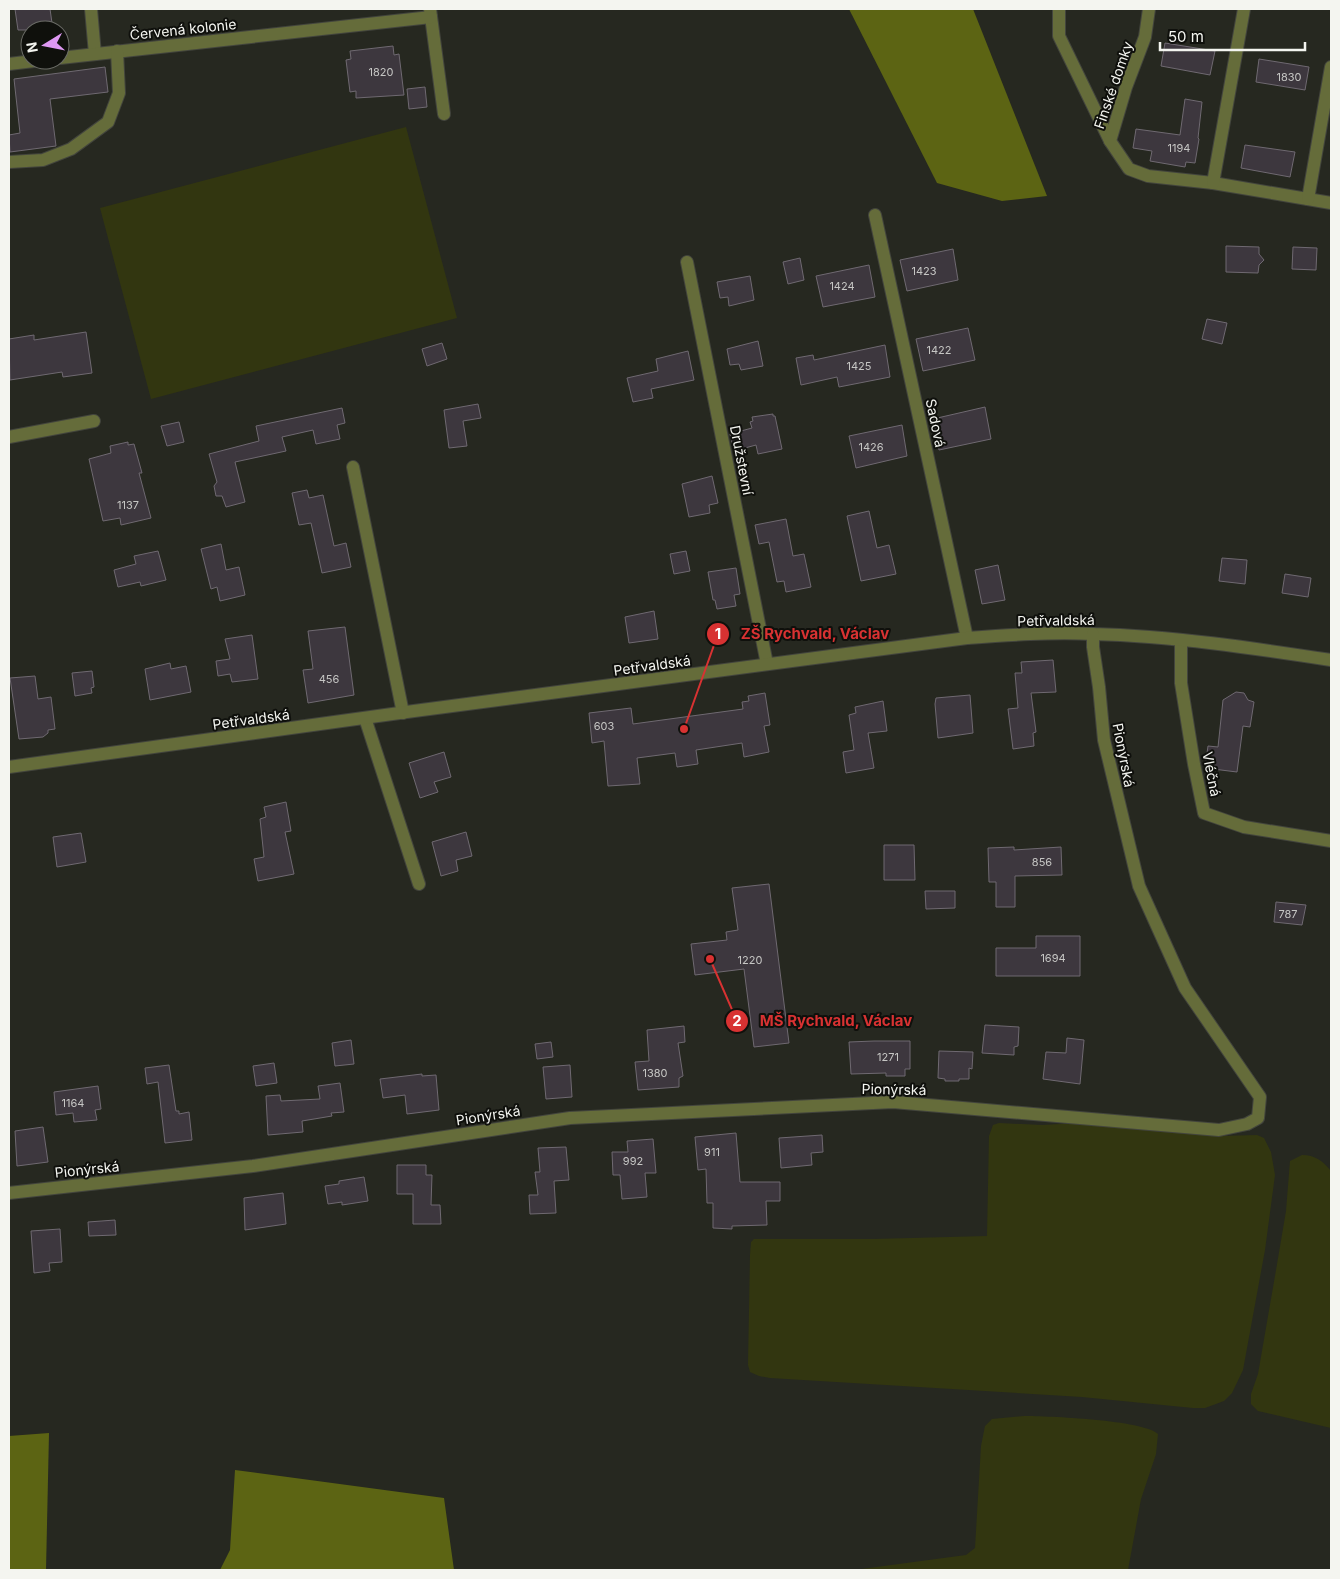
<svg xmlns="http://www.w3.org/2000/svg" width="1340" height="1579" viewBox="0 0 1340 1579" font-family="Inter,sans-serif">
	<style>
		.green { fill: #323610 }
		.forest { fill: #5c6413 }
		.building { fill: #3d373e; stroke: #6f6971 }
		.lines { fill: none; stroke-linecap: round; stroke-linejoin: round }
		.minor-casing { stroke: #43453d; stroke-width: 14 }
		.minor { stroke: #656c3a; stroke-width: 12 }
		.labels { text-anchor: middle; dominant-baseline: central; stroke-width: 4; stroke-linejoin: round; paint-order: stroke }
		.number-label { font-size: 11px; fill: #c6c6c4 }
		.street-label { font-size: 14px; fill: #f4f5f0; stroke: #0f100c }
		.leader { fill: none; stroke: #d83232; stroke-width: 2 }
		.callout-dot { fill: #d83232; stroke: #0f100c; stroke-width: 2 }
		.mark-label { font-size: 15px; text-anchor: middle; font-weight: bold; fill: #fff }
		.callout-label { font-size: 15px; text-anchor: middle; font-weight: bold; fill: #d83232; stroke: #0f100c; stroke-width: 4; stroke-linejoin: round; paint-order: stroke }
	</style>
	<rect width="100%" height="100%" fill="#262820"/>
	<g class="green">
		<path d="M406,127l51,191 -306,81 -51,-191z"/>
		<path d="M999,1123l43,2 37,-2 141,13 37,-1 7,3 7,14 4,23 -10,75 -22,120 -11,23 -8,8 -19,7h-12l-111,-11 -312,-19 -11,-2 -9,-4 -2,-7 2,-110 1,-13 3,-3h120l113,-3 2,-100 4,-11z"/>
		<path d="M1302,1155c13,0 21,6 29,16v257l-73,-17 -7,-7v-10l7,-20 18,-104 10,-59 4,-50z"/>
		<path d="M1024,1416c23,0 120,4 134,18l-2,20 -15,45 -13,71h-274l112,-15 9,-7 6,-102 4,-20 7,-7z"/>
	</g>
	<g class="forest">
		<path d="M849,9h124l74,187 -45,5 -65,-18z"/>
		<path d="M49,1433l-3,137h-37v-134z"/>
		<path d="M235,1470l209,28 10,72h-234l10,-20z"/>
	</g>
	<g class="building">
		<path d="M15,9h35l3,21h-35z"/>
		<path d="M1165,43l50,8 -5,24 -49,-9z"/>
		<path d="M393,46l1,9 5,-1 5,41 -48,3v-7l-6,1 -4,-32 5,-1 -1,-8z"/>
		<path d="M1259,59l50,8 -4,23 -49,-8z"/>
		<path d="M105,67l3,25 -58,7 6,47 -46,6 -1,-17 11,-2 -6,-54z"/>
		<path d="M425,87l2,20 -18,2 -2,-20z"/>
		<path d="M1185,99l17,3 -4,36 1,1 -4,24 -9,-1 -1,5 -35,-6 2,-10 -19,-3 3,-19 44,6z"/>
		<path d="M1245,145l50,7 -5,25 -49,-9z"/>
		<path d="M1226,246l33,1v7l5,6 -5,5 -1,8 -32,-1z"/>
		<path d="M1293,247l24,1 -1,22 -24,-1z"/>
		<path d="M953,249l5,31 -51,11 -7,-31z"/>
		<path d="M800,258l4,22 -16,4 -5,-22z"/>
		<path d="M869,265l6,32 -52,10 -7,-31z"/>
		<path d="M750,276l4,24 -25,6 -1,-9 -8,1 -3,-16z"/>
		<path d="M1207,319l20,4 -5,21 -20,-5z"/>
		<path d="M968,328l7,32 -52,11 -7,-32z"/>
		<path d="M86,332l6,41 -29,4 -1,-5 -52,8 -1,-41 25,-4v5z"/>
		<path d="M758,341l5,25 -22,4 -2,-6 -9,1 -3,-16z"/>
		<path d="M442,343l5,16 -20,7 -5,-17z"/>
		<path d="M885,345l5,32 -51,10 -2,-10 -36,8 -5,-27 17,-3 1,5z"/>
		<path d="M688,351l6,29 -43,9 2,9 -20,4 -6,-24 31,-7 -2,-12z"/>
		<path d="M478,404l3,14 -18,3 4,25 -18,2 -5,-38z"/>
		<path d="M985,407l6,32 -52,11 -6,-31z"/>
		<path d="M342,408l3,15 -8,2 3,14 -24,5 -3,-14 -31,7 4,14 -51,11 10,40 -19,5 -4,-11h-6l-2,-10 3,-4 -8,-28 50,-13 -3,-15z"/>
		<path d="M773,414v2h2l7,33 -24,5 -2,-9 -22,6 -4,-17 22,-6 -2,-6 3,-1 -1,-4z"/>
		<path d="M179,422l5,20 -17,4 -6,-20z"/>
		<path d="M902,425l5,31 -51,12 -7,-32z"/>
		<path d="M128,442v3l6,-1 8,29h-3l12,45 -30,7 -1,-7 -17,3 -14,-62 22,-6 -1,-7z"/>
		<path d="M712,476l6,27 -9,2 1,8 -21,4 -7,-33z"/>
		<path d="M307,490l2,8 14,-3 11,51 12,-3 5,24 -29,6 -11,-50 -12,2 -7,-32z"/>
		<path d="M869,511l8,37 12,-3 7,29 -35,7 -14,-65z"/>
		<path d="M786,519l7,37 11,-2 7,33 -25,5 -2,-11 -7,1 -8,-40 -10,2 -4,-19z"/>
		<path d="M221,544l5,26 13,-3 6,28 -25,6 -3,-14 -6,2 -10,-40z"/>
		<path d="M158,551l8,29 -25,6 -1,-4 -22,5 -4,-17 22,-6 -2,-8z"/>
		<path d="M686,551l4,20 -16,3 -4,-20z"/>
		<path d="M1222,558l25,2 -2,24 -26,-3z"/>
		<path d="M998,565l7,35 -23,4 -7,-34z"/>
		<path d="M736,568l4,26 -6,1 2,11 -19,3 -2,-9h-2l-5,-28z"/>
		<path d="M1285,574l26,4 -3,19 -26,-4z"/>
		<path d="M654,611l4,28 -29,4 -4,-26z"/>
		<path d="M345,627l9,68 -46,8 -5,-33 10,-1 -5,-38z"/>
		<path d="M252,635l6,44 -26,3 -2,-8 -12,2 -2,-15 14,-2 -5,-20z"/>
		<path d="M1053,660l3,32 -25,1 5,39 -3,1 1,13 -21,3 -5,-40 10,-1 -3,-35h7l-1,-11z"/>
		<path d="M170,663l1,6 15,-3 5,26 -41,8 -5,-31z"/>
		<path d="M92,671l2,16 -3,1 1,5 -17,3 -3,-23z"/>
		<path d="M35,676l3,23 13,-2 4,32 -7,1v3l-5,4 -24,2 -9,-61z"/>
		<path d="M1236,692l8,1 4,7 6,2 -4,25 -7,-1 -6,46 -32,-4 3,-22 10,1 5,-47z"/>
		<path d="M765,693l5,32 -6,1 5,26 -25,5 -2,-14 -46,7 2,14 -21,3 -2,-14 -38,5 3,26 -32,2 -4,-45 -12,2 -3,-30 42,-5 2,16 110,-15 -1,-7 7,-1 -1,-5z"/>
		<path d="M970,695l3,38 -35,5 -3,-34 1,-6z"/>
		<path d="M883,701l4,30 -19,2 6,35 -28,5 -3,-21 11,-2 -5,-35 7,-2 -1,-6z"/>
		<path d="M444,752l7,25 -17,5 4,10 -18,6 -11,-35z"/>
		<path d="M286,802l5,29 -6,1 9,42 -36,7 -4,-22 10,-2 -4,-38 6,-2 -2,-10z"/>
		<path d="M466,832l6,24 -16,4 2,11 -17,5 -9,-34z"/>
		<path d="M81,833l5,29 -29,5 -4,-30z"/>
		<path d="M884,845h30l1,35h-31z"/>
		<path d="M1014,847v3l47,-3 1,28 -47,1v31h-19v-25h-7l-1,-34z"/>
		<path d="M769,884l20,159 -35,4 -10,-78 -49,6 -4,-31 36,-4 -1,-8 12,-2 -6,-42z"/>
		<path d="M925,891h30v17l-29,1z"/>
		<path d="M1276,902l30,3 -4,20 -28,-3z"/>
		<path d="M1036,936h44v40h-84v-28h40z"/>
		<path d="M985,1025l34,2 -1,19 -4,1v8l-32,-2z"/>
		<path d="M684,1026l1,16 -7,1 5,33 -4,2v9l-41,3 -3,-28 14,-1 -2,-31z"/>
		<path d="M1067,1038l17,2 -4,44 -37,-5 3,-27 20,1z"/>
		<path d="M351,1040l3,24 -19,2 -3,-23z"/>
		<path d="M874,1041h36v28h-5v7h-19v-3l-35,1 -2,-32z"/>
		<path d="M551,1042l2,15 -16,2 -2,-15z"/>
		<path d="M939,1051l34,1 -1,17 -3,-1v11h-10v2h-14v-2l-7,-1z"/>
		<path d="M274,1063l3,20 -21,3 -3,-20z"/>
		<path d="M169,1065l7,46h3v3l10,-2 3,28 -27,3 -7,-61 -11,2 -2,-16z"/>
		<path d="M570,1065l2,32 -26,2 -3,-32z"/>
		<path d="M422,1074v2l14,-1 3,35 -32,4 -2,-19 -22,3 -3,-19z"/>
		<path d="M340,1083l4,29 -13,1 1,3 -30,5 1,11 -35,3 -2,-39 14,-1 1,6 39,-2 -2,-13z"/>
		<path d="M98,1086l3,23 -6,1 2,10 -23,2 -1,-9 -17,2 -2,-23z"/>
		<path d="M43,1127l5,35 -31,4 -2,-35z"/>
		<path d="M736,1133l4,49h40v19h-14l1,24 -35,1v3l-19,-1v-25h-6l-1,-34 -8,1 -3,-33z"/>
		<path d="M822,1135l1,17 -12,1 1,12 -31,3 -2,-30z"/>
		<path d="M653,1139l3,34h-11l2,24 -25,2 -2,-24h-7l-1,-23h16l-1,-11z"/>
		<path d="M566,1147l3,33 -15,1 2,32 -26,1 -1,-19h9l-3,-23h5l-2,-24z"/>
		<path d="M397,1165h29v10h6l-1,30h9l1,19h-28v-30h-16z"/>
		<path d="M364,1177l4,24 -26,4v-3l-14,2 -3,-18 14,-2v-3z"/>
		<path d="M283,1193l3,31 -41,6 -1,-32z"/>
		<path d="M115,1220l1,15 -27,1 -1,-14z"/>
		<path d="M60,1229l2,33 -13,1 1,8 -16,2 -3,-42z"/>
	</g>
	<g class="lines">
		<g class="minor-casing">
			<g id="minor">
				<path d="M91,9l4,45"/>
				<path d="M430,9l14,105"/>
				<path d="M1059,9v27l51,105"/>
				<path d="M1149,9l-4,28 -19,50 -16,54 19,28 19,7 65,7 118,20"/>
				<path d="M60,58l371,-41"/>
				<path d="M9,64l33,-4"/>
				<path d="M9,162l34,-2 28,-11 37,-27 11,-29 -2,-42"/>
				<path d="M1213,183l31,-174"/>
				<path d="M1308,199l23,-132"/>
				<path d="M875,215l92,423"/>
				<path d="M687,262l80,402"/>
				<path d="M9,437l85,-16"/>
				<path d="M353,467l50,246"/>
				<path d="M1181,640v43l13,81 10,49 40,14 87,14"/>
				<path d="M365,718l54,166"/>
				<path d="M9,767l405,-56 553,-73c42,-3 84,-6 126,-4 80,2 159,14 238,26"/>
				<path d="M9,1193l244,-27 317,-48 323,-16 326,28 28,-6 11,-6 2,-21 -75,-109 -46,-102 -35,-146 -5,-53 -6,-40v-13"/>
			</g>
		</g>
		<use href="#minor" class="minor"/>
	</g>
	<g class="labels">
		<g class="number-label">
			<text x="381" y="72">1820</text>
			<text x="1289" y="77">1830</text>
			<text x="1179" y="148">1194</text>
			<text x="924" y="271">1423</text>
			<text x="842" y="286">1424</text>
			<text x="939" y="350">1422</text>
			<text x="859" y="366">1425</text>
			<text x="871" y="447">1426</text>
			<text x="128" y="505">1137</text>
			<text x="329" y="679">456</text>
			<text x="604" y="726">603</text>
			<text x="1042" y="862">856</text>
			<text x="1288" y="914">787</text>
			<text x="1053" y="958">1694</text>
			<text x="750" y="960">1220</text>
			<text x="888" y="1057">1271</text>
			<text x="655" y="1073">1380</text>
			<text x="73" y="1103">1164</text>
			<text x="712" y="1152">911</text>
			<text x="633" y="1161">992</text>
		</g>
		<g class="street-label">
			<text transform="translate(183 29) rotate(-6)">Červená kolonie</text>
			<text transform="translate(1113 85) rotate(-71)">Finské domky</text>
			<text transform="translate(936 423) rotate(78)">Sadová</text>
			<text transform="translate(742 460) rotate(79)">Družstevní</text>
			<text transform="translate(1056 620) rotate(-1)">Petřvaldská</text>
			<text transform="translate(652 665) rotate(-8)">Petřvaldská</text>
			<text transform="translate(251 719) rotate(-8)">Petřvaldská</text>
			<text transform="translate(1124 755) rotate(79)">Pionýrská</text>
			<text transform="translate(1212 774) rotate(79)">Vléčná</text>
			<text transform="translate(894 1089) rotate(1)">Pionýrská</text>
			<text transform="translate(488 1115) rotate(-9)">Pionýrská</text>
			<text transform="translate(87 1169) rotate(-6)">Pionýrská</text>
		</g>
	</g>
	<path class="leader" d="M684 729L718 634M710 959L737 1021"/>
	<g class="callout-dot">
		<circle cx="684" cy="729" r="5"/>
		<circle cx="710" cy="959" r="5"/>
		<circle cx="718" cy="634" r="12"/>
		<circle cx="737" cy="1021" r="12"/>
	</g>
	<g class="mark-label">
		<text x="718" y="639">1</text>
		<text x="737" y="1026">2</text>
	</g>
	<g class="callout-label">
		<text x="815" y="639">ZŠ Rychvald, Václav</text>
		<text x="836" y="1026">MŠ Rychvald, Václav</text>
	</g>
	<rect width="1340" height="1579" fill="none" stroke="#f4f5f0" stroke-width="20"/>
	<g transform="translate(45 45) rotate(260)"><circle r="24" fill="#0f100c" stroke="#6b6c67"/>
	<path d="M0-4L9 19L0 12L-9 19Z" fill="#de98f3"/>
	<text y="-8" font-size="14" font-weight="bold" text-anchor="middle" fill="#f4f5f0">N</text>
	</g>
	<path d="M1160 42v8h145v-8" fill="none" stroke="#f4f5f0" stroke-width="2.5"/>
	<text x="1168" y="42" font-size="15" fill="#f4f5f0" stroke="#0f100c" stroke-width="4" paint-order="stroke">50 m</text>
</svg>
